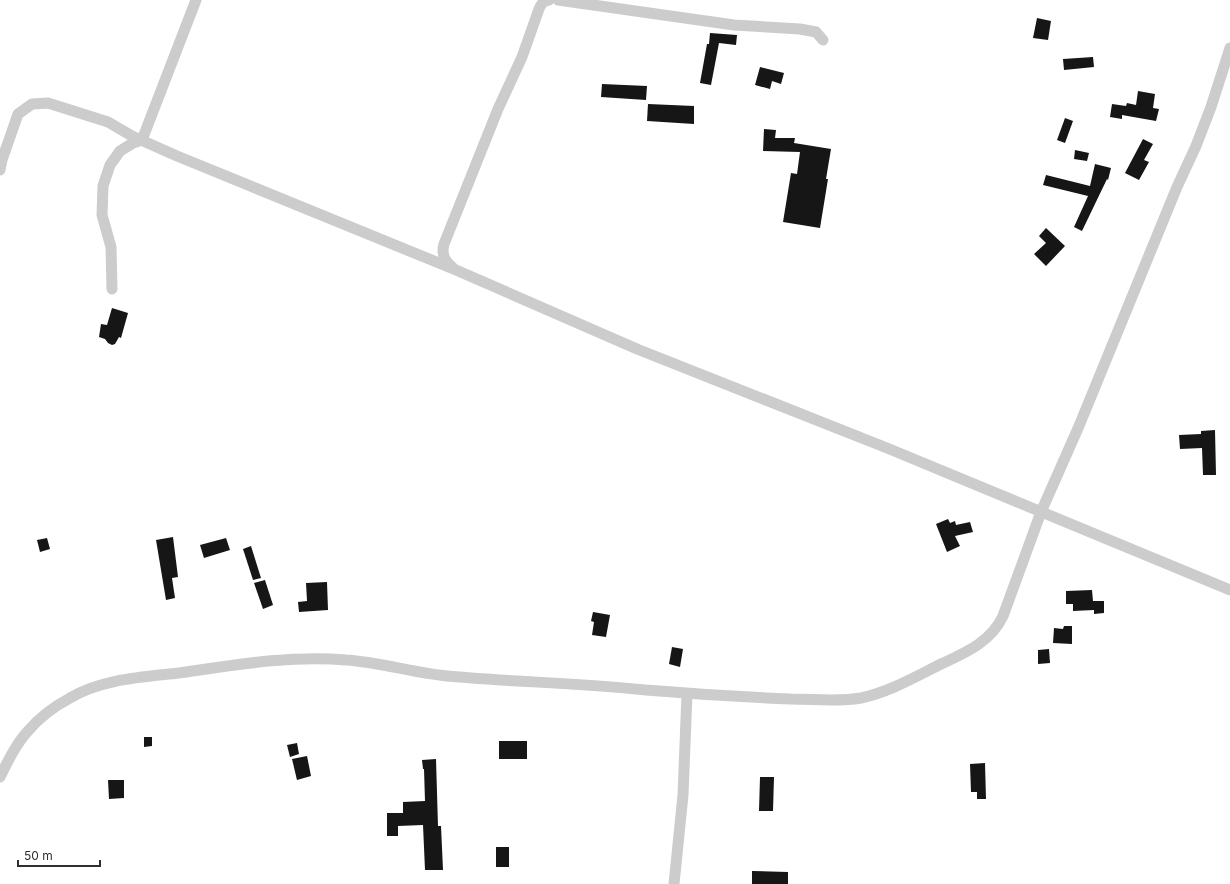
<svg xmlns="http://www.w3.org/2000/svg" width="1230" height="884" viewBox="0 0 1230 884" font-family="Inter,sans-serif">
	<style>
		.building { fill: #161616 }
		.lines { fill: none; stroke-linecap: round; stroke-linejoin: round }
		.minor { stroke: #ccc; stroke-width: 11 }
	</style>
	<rect width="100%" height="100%" fill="#fff"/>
	<g class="building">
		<path d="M1037,18l14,3 -3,19 -15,-2z"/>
		<path d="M710,33l27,2 -1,10 -17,-2 -8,42 -11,-2 7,-39h2z"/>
		<path d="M1093,57l1,10 -30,3 -1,-11z"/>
		<path d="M760,67l24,6 -3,11 -9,-3 -2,8 -15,-4z"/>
		<path d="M602,84l45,2 -1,14 -45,-3z"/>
		<path d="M1138,91l17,3 -2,14 6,1 -3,12 -34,-6v4l-12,-2 2,-13 14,2 1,-3 9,2z"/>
		<path d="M648,104l46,2v18l-47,-3z"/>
		<path d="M1065,118l8,3 -8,22 -8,-3z"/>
		<path d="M764,129l12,1 -1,8h20l-1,5 37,6 -5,30h2l-8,49 -37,-6 8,-49 6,1 3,-22 -37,-1z"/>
		<path d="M1143,139l10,5 -9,16 5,2 -10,18 -14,-7z"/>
		<path d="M1075,150l14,3 -2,8 -13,-2z"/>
		<path d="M1095,164l16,4 -3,12 -1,-1 -25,52 -8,-4 14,-31 -45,-11 3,-10 44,11z"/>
		<path d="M1046,228l19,18 -19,20 -12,-12 12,-11 -7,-7z"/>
		<path d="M112,308l16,5 -7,25 -2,-1 -4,7 -3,1 -4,-2 -3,-4 -6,-2 2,-13 6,1z"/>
		<path d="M1215,430l1,45h-13l-1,-27 -22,1 -1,-14 22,-1v-3z"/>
		<path d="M948,519l2,4 5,-2 1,4 14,-3 3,10 -18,4 5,10 -13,6 -11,-28z"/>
		<path d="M173,537l5,40 -6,1 3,20 -9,2 -10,-60z"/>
		<path d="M47,538l3,11 -10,3 -3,-12z"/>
		<path d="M226,538l4,12 -26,8 -4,-13z"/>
		<path d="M251,546l10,32 -8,2 -10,-31z"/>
		<path d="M265,580l8,25 -10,4 -9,-26z"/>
		<path d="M327,582l1,28 -29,2 -1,-10 9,-1 -1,-18z"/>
		<path d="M1092,590l1,11h11v12l-10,1v-4l-21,1v-7h-7v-13z"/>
		<path d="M593,612l17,3 -4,22 -14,-2 2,-13 -3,-1z"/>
		<path d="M1064,626h8v18l-19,-1 1,-15 9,1z"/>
		<path d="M672,647l11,2 -3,18 -11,-3z"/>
		<path d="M1049,649l1,14 -12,1v-14z"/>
		<path d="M144,737h8v9l-8,1z"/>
		<rect x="499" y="741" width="28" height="18"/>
		<path d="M297,743l2,11 -9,3 -3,-12z"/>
		<path d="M307,756l4,20 -14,4 -5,-21z"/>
		<path d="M436,759l2,67h3l2,44h-18l-2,-45 -25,1v10h-11v-23h16v-11l22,-1 -1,-32h-1l-1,-9z"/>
		<path d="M985,763l1,36h-9v-7h-6l-1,-28z"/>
		<path d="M760,777h14l-1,34h-14z"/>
		<path d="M108,780h16v18l-15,1z"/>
		<rect x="496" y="847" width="13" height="20"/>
		<path d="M752,871l36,1v12h-36z"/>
	</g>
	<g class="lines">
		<g class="minor">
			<path d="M558,0l176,25 66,4 16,3 7,8"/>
			<path d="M0,170l2,-10 16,-46 14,-10 16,-1 60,19 24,14 45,20 279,114 181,79 250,99 343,142"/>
			<path d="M453,268c-8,-7 -12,-13 -9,-24l54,-135 24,-52 17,-48c2,-5 4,-8 10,-9"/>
			<path d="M112,289l-1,-42 -9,-32 1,-29 7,-21 10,-14 13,-8 9,-3 54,-140"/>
			<path d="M0,777c8,-16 16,-33 28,-46 11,-13 27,-25 42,-33 31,-19 74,-21 109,-25 55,-8 112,-18 167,-13 34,2 67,13 101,16 66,6 133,7 199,14 48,4 97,7 145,9 23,0 47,3 70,-1 28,-6 54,-21 80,-34 24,-11 50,-22 62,-48l38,-104 38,-86 98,-239 19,-41 15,-39 19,-59"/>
			<path d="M674,884l9,-89 4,-101"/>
		</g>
	</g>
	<path d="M18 860v6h82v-6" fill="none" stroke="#2f2f2f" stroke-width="2"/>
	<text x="24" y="860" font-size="12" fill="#2f2f2f" stroke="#ffffff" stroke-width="3" paint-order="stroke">50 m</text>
</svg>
